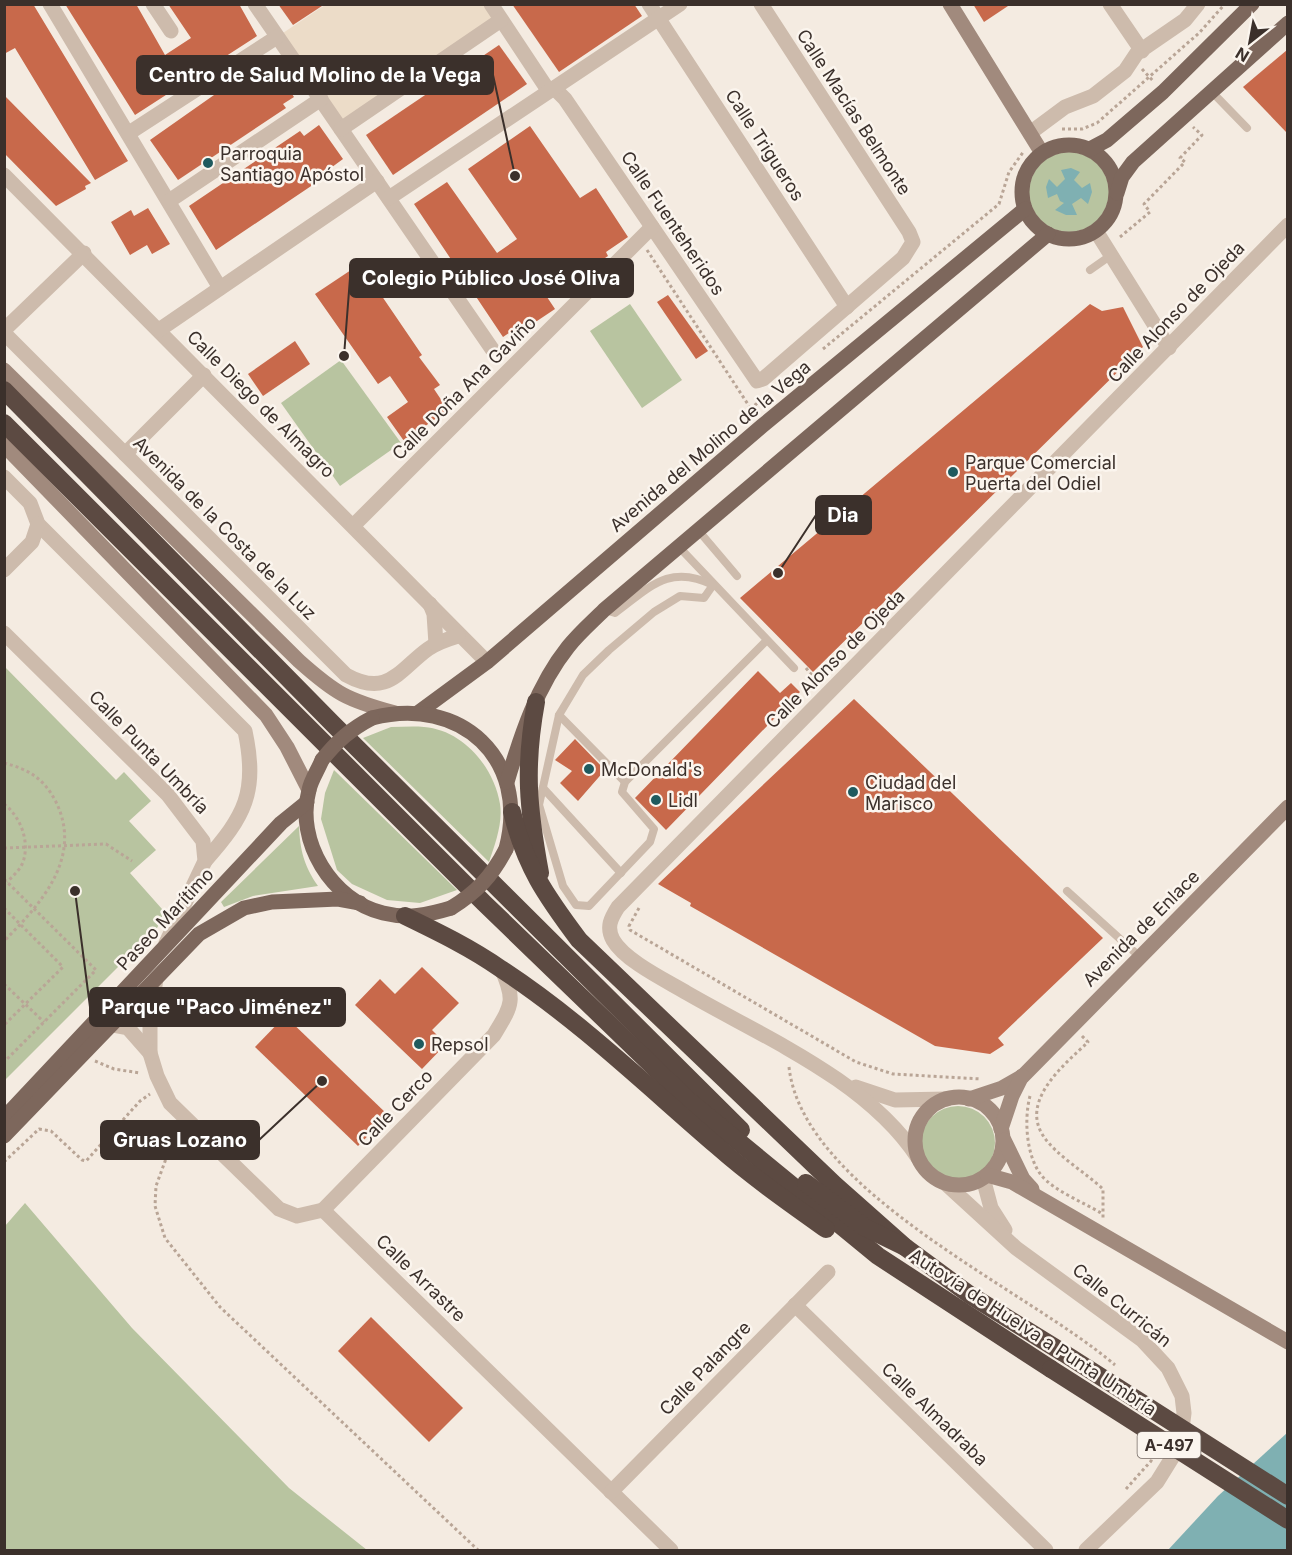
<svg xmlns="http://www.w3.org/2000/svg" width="1292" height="1555" viewBox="0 0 1292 1555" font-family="Inter,sans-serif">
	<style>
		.green { fill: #b8c4a0 }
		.plaza { fill: #ecdcc8 }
		.water { fill: #7fb0b2 }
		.building { fill: #c8694b }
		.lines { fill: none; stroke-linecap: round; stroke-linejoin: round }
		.path { stroke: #b9a596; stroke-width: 3; stroke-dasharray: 3 3; stroke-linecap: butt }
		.lane { stroke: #cdbbac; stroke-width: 8 }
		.street { stroke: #cdbbac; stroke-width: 15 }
		.secondary { stroke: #a18a7d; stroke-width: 15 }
		.primary { stroke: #7d675c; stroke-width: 15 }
		.highway { stroke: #5c4a42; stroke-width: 18 }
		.primary-bridge { stroke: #7d675c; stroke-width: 15 }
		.highway-bridge { stroke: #5c4a42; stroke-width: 18 }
		.poi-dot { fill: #1f5a5e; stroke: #fbf5ee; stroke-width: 2 }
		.labels { text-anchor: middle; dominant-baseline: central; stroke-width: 5; stroke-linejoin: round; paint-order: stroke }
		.shield { fill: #fbf5ee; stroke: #756b66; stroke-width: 1.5 }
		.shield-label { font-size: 16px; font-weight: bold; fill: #3b302b }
		.street-label { font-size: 18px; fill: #3b302b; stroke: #fbf5ee }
		.poi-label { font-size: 18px; fill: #3b302b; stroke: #fbf5ee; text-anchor: start }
		.leader { fill: none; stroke: #3b302b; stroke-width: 2 }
		.callout-dot { fill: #3b302b; stroke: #fbf5ee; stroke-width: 2 }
		.callout { fill: #3b302b; stroke: #3b302b; stroke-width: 2 }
		.callout-label { font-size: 20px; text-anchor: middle; font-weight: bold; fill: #fff }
	</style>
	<rect width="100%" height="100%" fill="#f4ebe1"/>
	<g class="green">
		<circle cx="1069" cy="192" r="40"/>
		<path d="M630,304l52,76 -40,28 -52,-77z"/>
		<path d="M341,360l60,83 -61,43 -59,-83z"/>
		<path d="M5,667l111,113 8,-8 27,29 -22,20 27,29 -26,23 32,36v10l-5,9 -152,152z"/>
		<path d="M391,727c11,0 22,-1 33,0 39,3 70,40 76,77 3,19 -5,40 -11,58l-126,-124z"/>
		<path d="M334,770l123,120 -37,13 -33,-3 -35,-16 -15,-14 -16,-51 4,-26z"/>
		<path d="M299,826c1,24 5,40 19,60l-65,10 -29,11 -3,-5z"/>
		<circle cx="958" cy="1143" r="37"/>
		<path d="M25,1203l107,125 157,160 78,62h-362v-324z"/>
	</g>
	<path class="plaza" d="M325,5h166l10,15 -160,109 -64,-92z"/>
	<g class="water">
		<path d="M1071,168l9,4 -6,8 8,8 8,-5 2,9 -4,12 -7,-6 -9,6 5,11h-11l-11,-5 9,-7 -4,-2 -3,-7 -9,4 -2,-11 3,-8 8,8 8,-8 -4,-9z"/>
		<path d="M1287,1433v117h-119l50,-54z"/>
	</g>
	<g class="building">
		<path d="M4,4h29l95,157 -33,19 -80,-132 -11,6z"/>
		<path d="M65,4h71l29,51 26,-17 -23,-34h71l18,32 -122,79z"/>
		<path d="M278,4h47l-32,21z"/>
		<path d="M512,4h122l8,12 -83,56z"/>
		<path d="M973,4h38l-27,18z"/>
		<path d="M499,45l28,39 -134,91 -27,-40z"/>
		<path d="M1287,50v83l-44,-46z"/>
		<path d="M271,62l23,35 -11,7 3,4 -108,72 -28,-40 108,-76 3,4z"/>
		<path d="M4,95l87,88 -6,3 1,3 -30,17 -52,-53z"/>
		<path d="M319,125l24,34 -15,11 1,4 -113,76 -27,-44 111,-75 4,5z"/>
		<path d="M530,126l50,72 16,-10 32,49 -22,15 2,4 -61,41 8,12 -24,16 -4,-4 -24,16 -89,-133 33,-22 50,71 20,-14 -49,-70z"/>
		<path d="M148,208l22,36 -18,10 -5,-9 -17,10 -19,-33 20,-12 3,6z"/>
		<path d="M360,264l62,91 -3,2 21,28 -6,4 14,21 -44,31 -17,-24 21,-15 -18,-26 -12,8 -63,-90z"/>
		<path d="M668,295l40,56 -12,8 -39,-57z"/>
		<path d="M1090,304l12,7 21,-4 20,40 -330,325 -73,-74z"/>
		<path d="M295,341l15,23 -47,32 -15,-22z"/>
		<path d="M758,671l22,22 11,-10 9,9 -134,138 -31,-32z"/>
		<path d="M854,699l249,239 -105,100 6,7 -14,9 -55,-8 -245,-140 1,-3 -33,-19z"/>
		<path d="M575,739l30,31 -27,31 -18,-18 12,-12 -17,-11z"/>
		<path d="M422,967l37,36 -27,27 14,14 -24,25 -67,-64 25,-26 15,15z"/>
		<path d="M285,1016l103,99 -30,31 -103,-99z"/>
		<path d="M371,1317l92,91 -34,34 -91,-91z"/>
	</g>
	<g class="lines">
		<g class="path">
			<path d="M1142,69l12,13"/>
			<path d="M1062,129h20l15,-6 102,-90 26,-29"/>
			<path d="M1120,237l30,-25 -6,-8 41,-42 -5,-4 22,-23 -9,-8"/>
			<path d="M647,250l108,165"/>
			<path d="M823,349l176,-145 10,-32 15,-21"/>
			<path d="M750,409l20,-16"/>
			<path d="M806,668l12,15"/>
			<path d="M4,763c24,6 39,15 51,37 29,56 -13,103 -51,141"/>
			<path d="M4,804c17,13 26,38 19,58 -3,8 -10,14 -16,20"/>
			<path d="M4,848l102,-4 26,17"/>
			<path d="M4,879l92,91 -92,92"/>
			<path d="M4,908l59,59 -59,58"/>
			<path d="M639,908l-10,18 1,4 226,132 37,12 88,5"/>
			<path d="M4,984l40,38"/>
			<path d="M1082,1036l6,6c-24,23 -69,59 -44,95 12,18 42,36 59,52v29"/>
			<path d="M95,1061l19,8 26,4"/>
			<path d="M789,1067c14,125 239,223 326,298"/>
			<path d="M1030,1096c-6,23 -4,59 11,79 13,16 42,27 60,38"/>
			<path d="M171,1126l3,5 -3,14 -15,41 -1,20 10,32 55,69 258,243"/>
			<path d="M4,1162l35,-33 12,2 31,29 4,1 54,-60 10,-7"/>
			<path d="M1126,1489l25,-28 3,-9"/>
		</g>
		<g class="lane">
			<path d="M1211,91l36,37"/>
			<path d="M1090,270l20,-14"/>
			<path d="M698,530l39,46"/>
			<path d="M679,547l115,121"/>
			<path d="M605,610l10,3c34,-25 54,-50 98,-28l-9,13 -24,-2 -26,16 -45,38 -26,25 -24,40 -20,90 24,81 13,19 13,1 61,-64 4,-13 -32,-37 3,-10 141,-141"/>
			<path d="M559,715l66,67"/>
			<path d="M543,788l78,85"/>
			<path d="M1067,891l73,66"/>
		</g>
		<g class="street">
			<path d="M50,4l170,284"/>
			<path d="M153,4l18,27"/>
			<path d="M255,4l237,345"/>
			<path d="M491,4l57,86"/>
			<path d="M649,4l198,303"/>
			<path d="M1110,4l32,47"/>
			<path d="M555,89l10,10 192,282 6,-2 140,-121 10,-16 -4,-10 -148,-228"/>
			<path d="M341,129l160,-109"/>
			<path d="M129,133l148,-96"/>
			<path d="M1030,133l35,-26 28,-11 32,-25 12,-18 48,-33 13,-16"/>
			<path d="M4,175l483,487"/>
			<path d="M389,198l291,-194"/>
			<path d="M169,201l152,-102"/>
			<path d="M1096,231l73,117"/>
			<path d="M4,330l80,-77"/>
			<path d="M159,330l218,-149"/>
			<path d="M4,333l342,342c42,23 53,-5 82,-26 8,-6 20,-10 30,-13"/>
			<path d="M125,454l79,-79"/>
			<path d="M4,477l26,26 8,21 207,207c13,61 0,85 -40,130"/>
			<path d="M354,525l298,-298"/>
			<path d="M4,570l28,-28 6,-18"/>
			<path d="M430,604l4,10 2,30"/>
			<path d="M4,633l164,162 35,46 2,20 -39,82"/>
			<path d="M156,979l-6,38v36l7,23 13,27 109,106 18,7 26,-6"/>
			<path d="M112,1025l16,3 22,25"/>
			<path d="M856,1087l39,13 52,-1"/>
			<path d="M918,1158c-50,-77 -153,-120 -231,-165 -20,-12 -62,-32 -74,-53 -7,-13 -2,-22 5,-33l670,-682"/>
			<path d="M983,1178l8,30 14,22"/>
			<path d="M945,1183l71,65 126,92 26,28 14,28 2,17 -4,32 -23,37 -71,68"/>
			<path d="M323,1210l348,340"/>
			<path d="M323,1210l171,-175c18,-30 22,-34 7,-67"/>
			<path d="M795,1305l251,245"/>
			<path d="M611,1492l217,-220"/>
		</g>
		<g class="secondary">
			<path d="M950,4l92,149"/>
			<path d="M4,370l295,291c37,33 48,39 96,52"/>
			<path d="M4,445l262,270 21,32 22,43"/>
			<circle cx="959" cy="1141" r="44"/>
			<path d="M969,1099l33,-11 21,-12 265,-269"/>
			<path d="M1001,1129l11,-33 10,-20"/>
			<path d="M1004,1140l19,39 9,10"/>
			<path d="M987,1175l25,7 276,160"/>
		</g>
		<g class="primary">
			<circle cx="1069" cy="192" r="47"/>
			<path d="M1090,149l17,-9 56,-48 89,-88"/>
			<path d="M1117,193l5,-16 11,-15 155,-139"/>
			<path d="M419,712l68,-50 275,-236 263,-217"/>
			<path d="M372,718c89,-23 158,41 134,131"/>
			<path d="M322,760c-4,10 -11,20 -13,30 -14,51 23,111 74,123 24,6 45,2 68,-5"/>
			<path d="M507,782c14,-47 30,-96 61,-135 11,-14 24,-25 36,-37l444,-376"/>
			<path d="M4,1118l277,-295 26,-21"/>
			<path d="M4,1136l195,-202 45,-26 28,-6 66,-3 22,4"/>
		</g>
		<g class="highway">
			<path d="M4,390l329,334 408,406"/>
			<path d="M4,423l480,480 205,198 189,155 173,113"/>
			<path d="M536,702c-12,66 -8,106 4,171"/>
			<path d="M512,812c13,54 34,84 67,128l256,245 70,62 65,48 92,57"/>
			<path d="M405,916c33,16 66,32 96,53 78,51 145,116 216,177 34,30 71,56 109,83"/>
			<path d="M806,1183l58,44 41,20"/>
		</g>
		<g class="primary-bridge">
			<path d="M322,760c15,-19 29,-31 50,-42"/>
			<path d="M451,908c26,-16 41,-32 55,-59"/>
		</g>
		<g class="highway-bridge">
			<path d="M1062,1352l226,144"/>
			<path d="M1051,1369l237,151"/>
		</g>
	</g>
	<g class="poi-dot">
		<circle cx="208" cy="163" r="6"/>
		<circle cx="953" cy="472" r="6"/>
		<circle cx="589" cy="769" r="6"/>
		<circle cx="853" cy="792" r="6"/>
		<circle cx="656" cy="800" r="6"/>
		<circle cx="419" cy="1044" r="6"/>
	</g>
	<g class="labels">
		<rect class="shield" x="1137.5" y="1432" width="63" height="26" rx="4.5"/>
		<g class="shield-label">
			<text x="1169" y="1445">A-497</text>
		</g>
		<g class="street-label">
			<text transform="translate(854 112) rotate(57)">Calle Macías Belmonte</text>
			<text transform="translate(765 145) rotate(57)">Calle Trigueros</text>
			<text transform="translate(673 223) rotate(56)">Calle Fuenteheridos</text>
			<text transform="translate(1176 312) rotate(-46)">Calle Alonso de Ojeda</text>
			<text transform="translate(464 388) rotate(-45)">Calle Doña Ana Gaviño</text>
			<text transform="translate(261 404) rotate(45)">Calle Diego de Almagro</text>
			<text transform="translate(710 446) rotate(-40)">Avenida del Molino de la Vega</text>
			<text transform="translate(225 528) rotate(45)">Avenida de la Costa de la Luz</text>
			<text transform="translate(835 659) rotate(-45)">Calle Alonso de Ojeda</text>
			<text transform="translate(149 752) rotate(46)">Calle Punta Umbría</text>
			<text transform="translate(165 919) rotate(-47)">Paseo Marítimo</text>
			<text transform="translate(1141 928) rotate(-45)">Avenida de Enlace</text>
			<text transform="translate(395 1108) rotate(-46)">Calle Cerco</text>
			<text transform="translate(421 1278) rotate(44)">Calle Arrastre</text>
			<text transform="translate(1122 1305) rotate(39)">Calle Curricán</text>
			<text transform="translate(1033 1332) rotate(33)">Autovía de Huelva a Punta Umbría</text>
			<text transform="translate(705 1368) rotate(-46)">Calle Palangre</text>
			<text transform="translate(935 1414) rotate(44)">Calle Almadraba</text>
		</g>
		<g class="poi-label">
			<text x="220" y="153">Parroquia<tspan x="220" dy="21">Santiago Apóstol</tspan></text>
			<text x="965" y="462">Parque Comercial<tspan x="965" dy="21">Puerta del Odiel</tspan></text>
			<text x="601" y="769">McDonald's</text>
			<text x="865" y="782">Ciudad del<tspan x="865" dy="21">Marisco</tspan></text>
			<text x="668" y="800">Lidl</text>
			<text x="431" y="1044">Repsol</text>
		</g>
	</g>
	<path class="leader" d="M515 176L493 75M344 356L350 278M778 573L816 515M75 891L90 1007M322 1081L259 1140"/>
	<g class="callout-dot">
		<circle cx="515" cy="176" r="6"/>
		<circle cx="344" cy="356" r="6"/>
		<circle cx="778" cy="573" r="6"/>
		<circle cx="75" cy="891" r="6"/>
		<circle cx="322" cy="1081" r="6"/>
	</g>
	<g class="callout">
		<rect x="137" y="56" width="356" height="38" rx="6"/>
		<rect x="350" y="259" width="283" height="38" rx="6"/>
		<rect x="816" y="496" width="55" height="38" rx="6"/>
		<rect x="90" y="988" width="255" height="38" rx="6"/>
		<rect x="101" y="1121" width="158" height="38" rx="6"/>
	</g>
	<g class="callout-label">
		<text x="315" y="82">Centro de Salud Molino de la Vega</text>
		<text x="491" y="285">Colegio Público José Oliva</text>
		<text x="843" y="522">Dia</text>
		<text x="217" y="1014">Parque "Paco Jiménez"</text>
		<text x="180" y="1147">Gruas Lozano</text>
	</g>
	<rect width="1292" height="1555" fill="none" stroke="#3b302b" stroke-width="12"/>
	<g transform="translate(1250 42) rotate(211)" stroke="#fbf5ee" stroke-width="4.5" paint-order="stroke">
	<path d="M0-4.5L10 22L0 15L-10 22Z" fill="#3b302b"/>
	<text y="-9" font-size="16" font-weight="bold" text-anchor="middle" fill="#3b302b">N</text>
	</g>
</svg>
